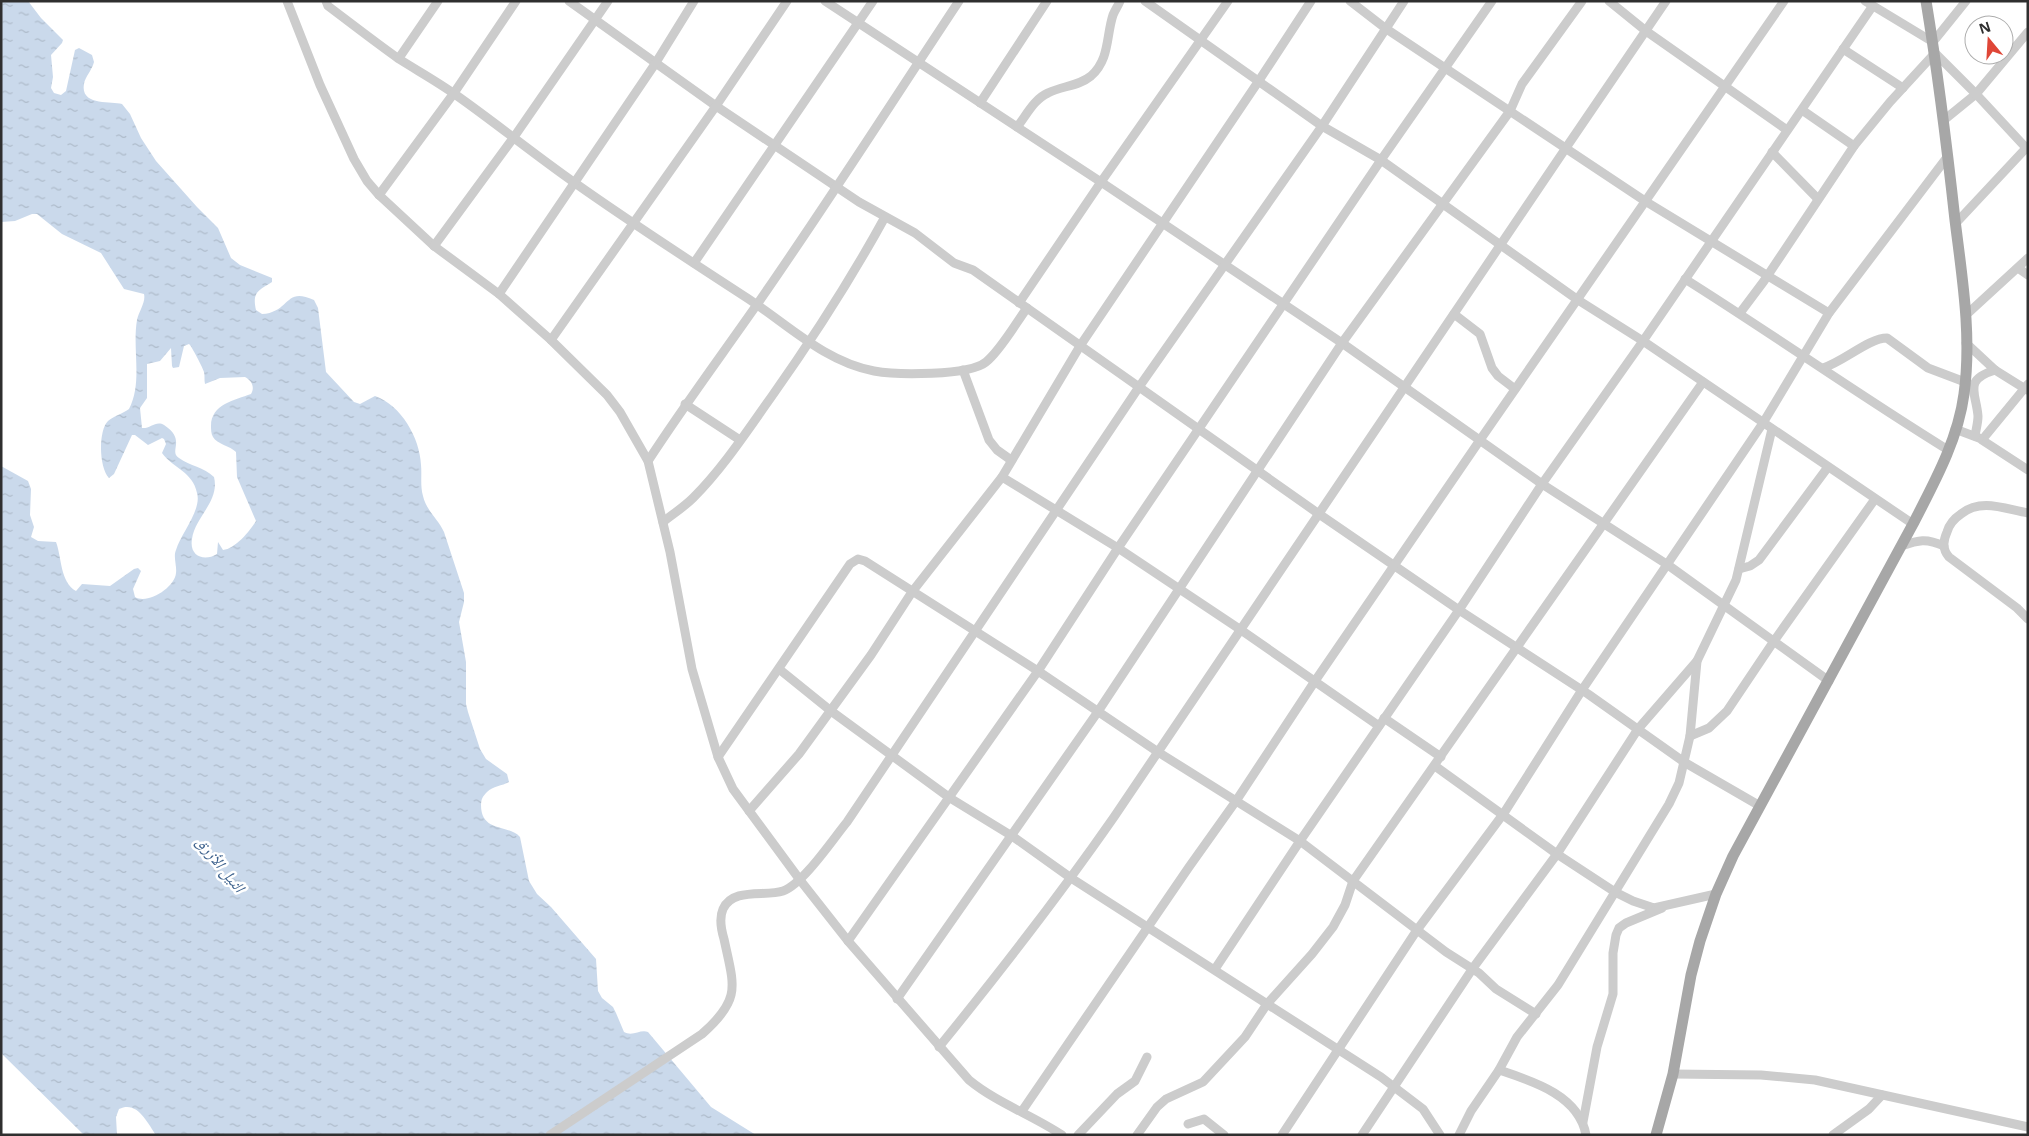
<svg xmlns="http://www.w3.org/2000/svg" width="2029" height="1136" viewBox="0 0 2029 1136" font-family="'Noto Sans','Noto Naskh Arabic',sans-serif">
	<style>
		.water { fill: url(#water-ripples); fill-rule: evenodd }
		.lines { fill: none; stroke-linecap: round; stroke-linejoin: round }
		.minor { stroke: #ccc; stroke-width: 9 }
		.major { stroke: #a7a7a7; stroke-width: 11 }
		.labels { text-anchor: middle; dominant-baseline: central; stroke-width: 5; stroke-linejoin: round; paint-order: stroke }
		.water-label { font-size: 16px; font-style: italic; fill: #3f638e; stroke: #fff }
	</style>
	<defs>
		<pattern id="water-ripples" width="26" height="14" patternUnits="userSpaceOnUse" patternTransform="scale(1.25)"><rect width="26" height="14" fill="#cad9eb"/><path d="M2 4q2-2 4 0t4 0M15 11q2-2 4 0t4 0" fill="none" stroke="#aebbca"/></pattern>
	</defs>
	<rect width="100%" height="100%" fill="#fff"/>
	<path class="water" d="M1,1h27l13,17 22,22 -1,3 -11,12 2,22 -2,11 3,5 7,2 5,-4 9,-41 4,-2 13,7 2,7c-2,8 -9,15 -10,22 -4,22 27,17 38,20l8,10 11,24 15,23 41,46 21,21 13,30 9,7 32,13v4c-14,9 -20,10 -16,28l6,4c29,-2 22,-28 52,-14l4,8 8,64 28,30 6,2 15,-8c26,9 45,42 46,69 1,10 -1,21 2,31 3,14 15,23 21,36l20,61v9l-5,20 7,40v42l2,8 12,37 6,10 21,15 2,8c-7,4 -16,4 -22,10 -4,4 -6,7 -6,13 0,28 28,19 39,32l9,44 8,13 14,13 45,52 2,32 4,7 11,9 3,6 8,19c9,5 16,-3 24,0l63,75 45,28h-600c-9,-13 -19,-35 -37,-26l-3,8 1,18h-33l-83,-82v-587l27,15 3,8 -1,26 4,12 -3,10 7,4 18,1c6,16 4,40 20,49l6,-7 28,2 24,-17 4,-1 3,3 -8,18 2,8c13,8 40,-10 41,-24 1,-8 -3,-16 0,-23 5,-17 26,-40 21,-57 -4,-21 -24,-25 -35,-40l4,-9 -2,-5 -2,-1 -14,7 -13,-10h-3l-18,39 -5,4c-10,-10 -11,-47 -1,-57 6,-5 14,-7 21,-12 14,-27 3,-60 8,-89 2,-9 9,-18 7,-26l-20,-5 -23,-36 -39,-19 -25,-20h-5l-17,7 -14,1zM189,344c2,1 14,24 15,28 1,4 0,8 1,12l15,-6 25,-1c7,4 10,10 6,17 -16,6 -40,10 -40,32 0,3 0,8 2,11 4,7 17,9 23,15l1,25 19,44c-6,10 -21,28 -33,29l-5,-8 -1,12c-13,8 -28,2 -25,-15 3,-22 28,-38 22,-62 -10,-10 -24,-11 -35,-19 -11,-7 8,-18 -15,-33 -8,-5 -14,4 -22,3l-2,-20 7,-10v-34l13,-3 11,-13 1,18 1,2 6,-1 5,-21z"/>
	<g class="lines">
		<g class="minor">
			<path d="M287,1l33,84 34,74 13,22 12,14 55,51 65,48 52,46 56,55 13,17 28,49 22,91 22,117 26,88 15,32 67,91 48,61 121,139c28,23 63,35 93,55"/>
			<path d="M326,1l2,5c24,18 47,36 71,53 19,12 39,23 57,36 41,29 79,60 119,88 55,39 112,76 169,113 41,26 80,66 130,75 22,4 95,5 112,-9 14,-11 30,-39 41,-54"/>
			<path d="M569,1l147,105 143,96 56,31 39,30 19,7 346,244 140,96 129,84 96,68 76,44"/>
			<path d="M825,1l276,181 241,161 200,141 126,81 161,116"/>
			<path d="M1145,1l177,125 59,34 197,140 65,41 270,183"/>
			<path d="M1350,1l35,27 260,173 184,112"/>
			<path d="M1609,1l37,30 141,99"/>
			<path d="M1865,1l68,41 33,-41"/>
			<path d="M1843,49l60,39"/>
			<path d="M399,58l39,-57"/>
			<path d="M980,103l67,-102"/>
			<path d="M1802,110l52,36"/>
			<path d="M1944,120l32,-26 52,-62"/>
			<path d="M1017,127c9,-11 17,-28 31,-34 14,-7 31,-7 43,-17 19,-17 15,-40 22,-61 2,-5 5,-9 7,-14"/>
			<path d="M1772,152l46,47"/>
			<path d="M379,195l75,-102 62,-92"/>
			<path d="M1956,223l72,-77"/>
			<path d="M434,246l80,-109 94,-136"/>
			<path d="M694,263l179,-262"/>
			<path d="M2018,268l10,7"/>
			<path d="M1685,279c89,56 174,116 263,171"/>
			<path d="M499,294l156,-230 39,-63"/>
			<path d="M1019,303l82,-121 127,-181"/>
			<path d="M1740,313l24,-32 90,-135 36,-44 45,-49 41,41 52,56"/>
			<path d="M1454,314l26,20 12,34 6,8 17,13"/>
			<path d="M1966,315l62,-57"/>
			<path d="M551,340l165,-234 71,-105"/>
			<path d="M1966,343l29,27 32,20"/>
			<path d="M1823,368c20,-6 46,-30 64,-30l41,30 37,14"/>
			<path d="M963,370l26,70 8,10 14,10"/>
			<path d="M2028,384l-46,56 46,30"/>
			<path d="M685,404l55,36"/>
			<path d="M1955,429l24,9"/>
			<path d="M1975,436c1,-7 3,-13 3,-20 -2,-24 -15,-36 17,-46"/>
			<path d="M648,461c35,-54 73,-105 110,-158 69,-99 134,-201 201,-302"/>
			<path d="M1002,477l116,71 123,82 138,96"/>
			<path d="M2028,513c-23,-4 -47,-15 -67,1 -6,4 -12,11 -14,18 -4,9 -5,17 2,25l68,51 11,11"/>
			<path d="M663,522c10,-8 21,-15 30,-24 30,-30 54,-67 79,-102 41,-58 79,-117 113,-179"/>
			<path d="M1901,546c18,-6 25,-8 43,0"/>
			<path d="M1739,569l11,-3 9,-6 69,-93"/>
			<path d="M779,669l52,42 119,87 62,38 59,42 310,199 42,32 17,26"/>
			<path d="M1384,718l57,39"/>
			<path d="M1690,736l19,-8 18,-17 47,-70 101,-142"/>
			<path d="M718,757l132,-193 8,-5 7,2 173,110 120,81 142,89 146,111 33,21 17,16 40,25"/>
			<path d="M1435,766l122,88 58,38 18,9 21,7 62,-14"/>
			<path d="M749,811l50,-57 72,-99 41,-63 90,-115 78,-131 178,-264 53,-81"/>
			<path d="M848,941l190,-270 80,-123 263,-388 111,-159"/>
			<path d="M1215,969l85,-128 159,-231 83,-126 101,-143 229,-334"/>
			<path d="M897,999l200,-286 245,-370 168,-232 12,-27 60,-83"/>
			<path d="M939,1047c61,-75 120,-151 175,-230 184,-273 367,-545 552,-816"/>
			<path d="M1499,1070c33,11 80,25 87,65"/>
			<path d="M1673,1074l88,1 54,5 213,47"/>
			<path d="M1022,1111l167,-244 47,-66 79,-120 165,-241 304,-439"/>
			<path d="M1583,1122l14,-75 16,-53v-41l3,-18 3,-7 7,-5 36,-15"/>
			<path d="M1188,1124l16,-5 20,16"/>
			<path d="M550,1135l152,-101c40,-35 32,-48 22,-95 -3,-10 -5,-21 -1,-30 10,-22 42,-12 60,-18 20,-7 50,-52 64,-69l292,-435 183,-261 82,-125"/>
			<path d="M1078,1135l39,-41 18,-13 12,-24"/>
			<path d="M1137,1135l20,-28 9,-8 37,-17 42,-45 22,-33 45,-50 21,-27 12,-22 8,-24 350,-499"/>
			<path d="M1282,1135l135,-205 87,-117 78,-123 181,-267 66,-110 119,-157"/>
			<path d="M1362,1135l111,-167 84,-114 81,-125 59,-68"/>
			<path d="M1459,1135l12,-24 28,-41 18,-33 41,-52 111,-181 10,-21 11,-47 7,-75 39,-81 36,-151"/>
			<path d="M1833,1135l36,-26 13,-14"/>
		</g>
		<path class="major" d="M1656,1135l17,-61 18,-99 9,-34 16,-47 17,-38 180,-332c21,-41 45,-84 51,-130 8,-58 -2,-117 -9,-174 -8,-73 -17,-146 -29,-219"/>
	</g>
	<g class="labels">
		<g class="water-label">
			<text transform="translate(221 864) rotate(51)">النيل الأزرق</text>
		</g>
	</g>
	<rect width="2029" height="1136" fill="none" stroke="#2f2f2f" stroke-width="5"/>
	<g transform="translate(1989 40) rotate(342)"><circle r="24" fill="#ffffff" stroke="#acacac"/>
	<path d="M0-4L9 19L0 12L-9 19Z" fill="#df4637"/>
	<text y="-8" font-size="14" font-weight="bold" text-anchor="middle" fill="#2f2f2f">N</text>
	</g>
</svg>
